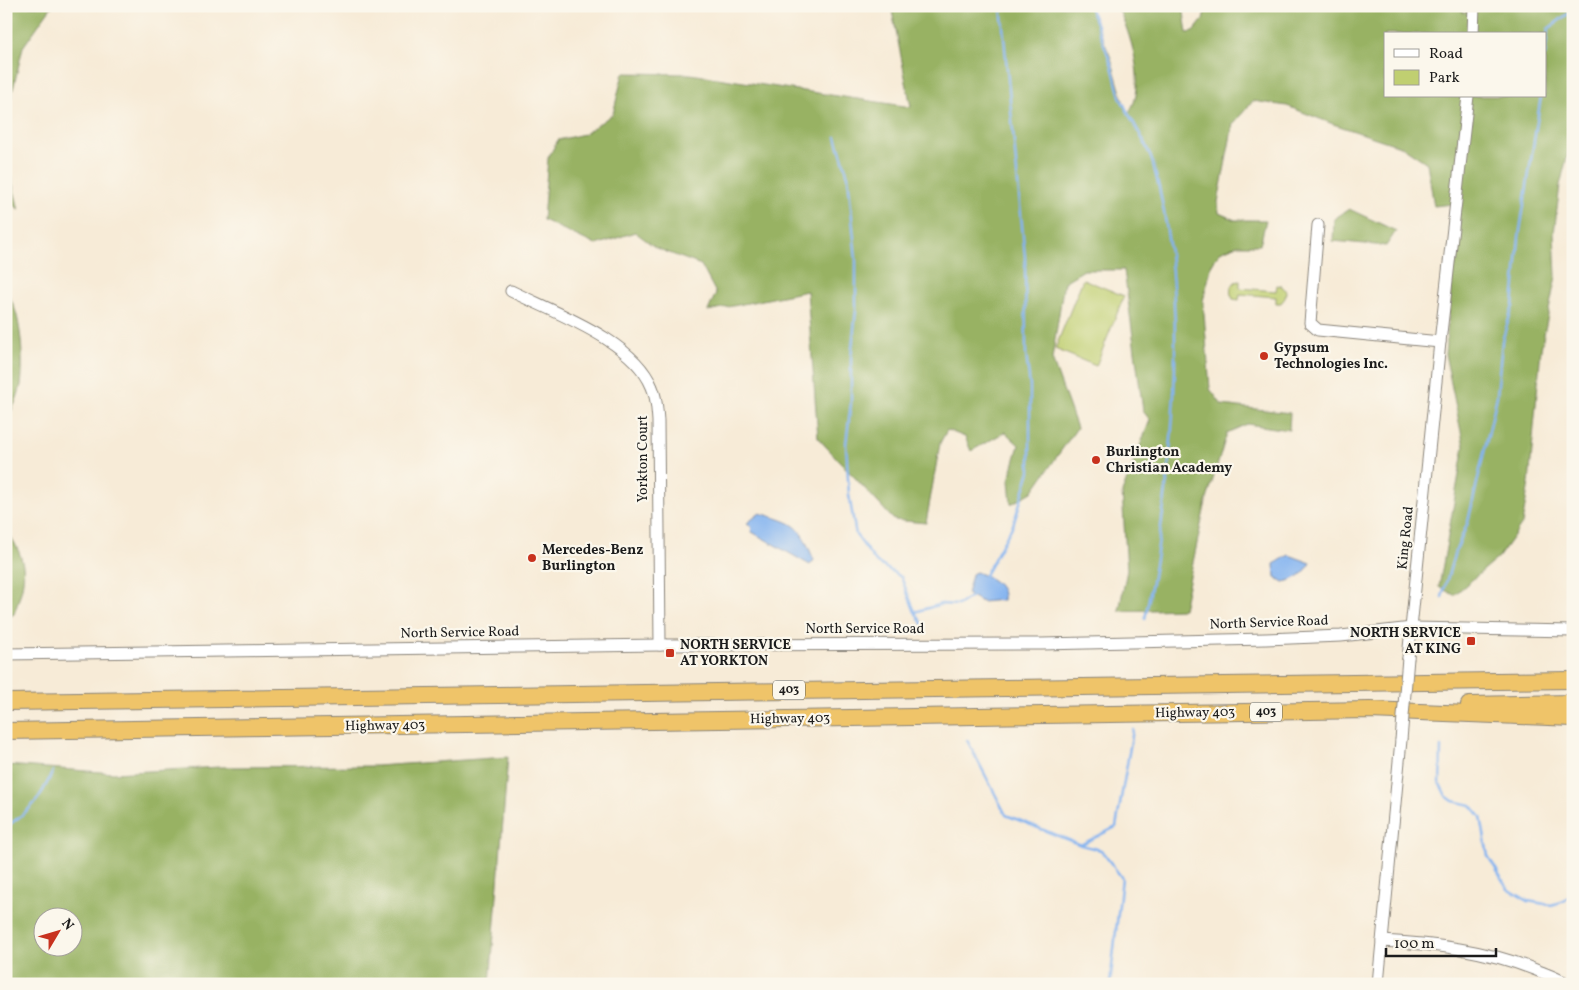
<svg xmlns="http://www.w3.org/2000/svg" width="1579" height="990" viewBox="0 0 1579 990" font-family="Vollkorn,serif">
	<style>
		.green { fill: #c0cf71; stroke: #6e7646 }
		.forest { fill: #98b263; stroke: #5a6740; fill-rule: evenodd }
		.water { fill: #84b4f0; stroke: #506886 }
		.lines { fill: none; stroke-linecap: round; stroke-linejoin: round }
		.stream { stroke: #84b4f0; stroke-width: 2.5 }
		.minor-casing { stroke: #8a847a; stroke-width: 13 }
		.highway-casing { stroke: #8a847a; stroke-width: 18 }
		.minor { stroke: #fff; stroke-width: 11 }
		.highway { stroke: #efc469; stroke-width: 16 }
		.minor-bridge-casing { stroke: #8a847a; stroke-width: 13; stroke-linecap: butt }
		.minor-bridge { stroke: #fff; stroke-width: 11 }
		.poi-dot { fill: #c8321e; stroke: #fbf7ec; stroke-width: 2 }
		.labels { text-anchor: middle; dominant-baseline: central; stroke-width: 4.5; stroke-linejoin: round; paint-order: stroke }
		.shield { fill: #fbf7ec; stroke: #5f5e5a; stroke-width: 1 }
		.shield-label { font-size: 12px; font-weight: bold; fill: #1c1c1c }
		.poi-label { font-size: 14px; font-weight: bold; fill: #1c1c1c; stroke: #fbf7ec; text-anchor: start }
		.street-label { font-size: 14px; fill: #1c1c1c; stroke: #fbf7ec }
	</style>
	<rect width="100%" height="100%" fill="#fbf7ec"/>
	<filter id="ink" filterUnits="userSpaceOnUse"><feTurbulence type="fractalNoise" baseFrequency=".02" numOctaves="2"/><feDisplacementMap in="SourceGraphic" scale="10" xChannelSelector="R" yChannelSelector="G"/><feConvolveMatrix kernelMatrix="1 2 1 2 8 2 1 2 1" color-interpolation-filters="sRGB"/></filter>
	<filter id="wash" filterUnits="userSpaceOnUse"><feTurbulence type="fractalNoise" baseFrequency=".0096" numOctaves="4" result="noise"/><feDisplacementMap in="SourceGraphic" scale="20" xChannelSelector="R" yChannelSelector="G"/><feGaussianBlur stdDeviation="1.12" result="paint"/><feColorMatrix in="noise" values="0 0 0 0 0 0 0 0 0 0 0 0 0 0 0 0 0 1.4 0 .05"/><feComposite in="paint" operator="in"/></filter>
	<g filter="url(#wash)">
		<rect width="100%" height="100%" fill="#f7ebd7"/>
		<g class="green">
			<path d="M1083,279l41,17 -28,70 -41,-17z"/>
			<path d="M1240,281v7l36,3 1,-6 5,1 4,5 -1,7 -4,5h-5v-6l-36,-3 -1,6 -6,-1c-4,-7 -3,-11 2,-17z"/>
		</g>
		<g class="forest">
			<path d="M6,6h46l-29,41 -17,72z"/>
			<path d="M891,6h198l22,52 15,53 3,1c19,-26 1,-80 -12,-106h66l4,27 6,-1 10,-12 3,-14h253l4,7 18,-7h92v112l-3,27 -10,40 -6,48 2,43 -15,73 -12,134 -7,41 -24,34 -44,37 -15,-8 25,-141 -19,-92 8,-89 1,-61 -20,2 -7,-43 -24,-16 -70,-23 -46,-18 -34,-5 -20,23 -15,78 1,11 16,7h31l-6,25h-23l-17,7 -8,12 -9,37 7,88 12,16 68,8 -1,17 -42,-6 -20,9 -22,73 -22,103 -64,2 8,-41 -5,-78 28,-72 -7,-9 -19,-141h-40l-20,12 -12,77 25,69 -45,64 -21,12 -2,-24 10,-35 -14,-13 -34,19 -6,-14 -18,-7 -7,13 -14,80 -32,-3 -76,-82 -11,-147 -99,20 8,-18 -15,-28 -45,-17 -21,-16 -39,13 -53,-25 5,-62 10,-18 26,-6 29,-20 10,-41 67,1 221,33zM1385,34h160v62h-160z"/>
			<path d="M6,158l13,52 -4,-4 -9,-1z"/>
			<path d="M1349,209l47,22 -10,15 -53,-5 1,-22z"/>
			<path d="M6,294c16,13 18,71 15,91 -3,13 -9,25 -15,36z"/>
			<path d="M6,529c23,35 21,47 8,85l-8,5z"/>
			<path d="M508,757l-18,227h-484v-219l108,8 106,-6 156,-1zM42,918h30v30h-30z"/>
		</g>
		<g class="water">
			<path d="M760,513c39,12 38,10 54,47l-4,5 -58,-33 -1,-6 -4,-3z"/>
			<path d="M1289,555l22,8c-7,11 -15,17 -28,19l-8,-5 -1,-13z"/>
			<path d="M976,572c13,5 29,12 27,28l-21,2 -15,-8 5,-20z"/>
		</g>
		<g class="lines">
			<g class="stream">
				<path d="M1089,6c8,19 15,38 22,57 4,11 5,22 9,33 9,23 26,43 33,68 39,139 20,315 -8,455"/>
				<path d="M1545,55l3,-26 25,-19"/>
				<path d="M836,137l12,39 8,84v50l-5,48v45l-5,41 3,51 7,40 20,27 25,15 14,35 10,16"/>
				<path d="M984,577l29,-52 17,-54v-85l-4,-32 -1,-97 -24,-251"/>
				<path d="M1442,597l12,-42 14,-33 29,-126 5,-55 11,-35 6,-69 22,-141"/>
				<path d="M915,612l26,-8 17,1 14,-9"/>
				<path d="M967,740l39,75 75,30 20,5 21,28 -12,106"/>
				<path d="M1441,747l-1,37 6,12 7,5 18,4 10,12 7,39 20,33 20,12 23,4 13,-4 9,-8"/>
				<path d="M6,827c28,-20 33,-26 47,-56"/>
				<path d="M1082,844l34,-17 17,-97"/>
			</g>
		</g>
	</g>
	<g filter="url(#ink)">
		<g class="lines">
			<g class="minor-casing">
				<g id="minor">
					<path d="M1473,34l1,-28"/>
					<path d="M1318,225l-8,98 8,7 122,12"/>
					<path d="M511,291c44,22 122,49 141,96 5,11 5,22 6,34l2,224"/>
					<path d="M6,654l654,-9 382,-1 224,-5 75,-3 71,-8 161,3"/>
					<path d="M1408,658l32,-316 28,-246"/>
					<path d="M1382,941c54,3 104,9 154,29 10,4 22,8 31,14"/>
					<path d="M1378,984l23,-244"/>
				</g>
			</g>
			<g class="highway-casing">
				<g id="highway">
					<path d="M6,702l1567,-22"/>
					<path d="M1469,705l104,-2"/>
					<path d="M6,731l1364,-21 203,8"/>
				</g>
			</g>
			<use href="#minor" class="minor"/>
			<use href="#highway" class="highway"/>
			<g class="minor-bridge-casing">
				<path id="minor-bridge" d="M1401,740l7,-82"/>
			</g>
			<use href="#minor-bridge" class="minor-bridge"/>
		</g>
	</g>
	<g class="poi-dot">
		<circle cx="1264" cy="356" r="5"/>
		<circle cx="1096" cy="460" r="5"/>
		<circle cx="532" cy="558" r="5"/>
		<rect x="1466" y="636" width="10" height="10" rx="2.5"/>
		<rect x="665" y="648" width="10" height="10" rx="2.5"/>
	</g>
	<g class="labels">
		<g class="shield">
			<rect x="773" y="680.5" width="32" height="19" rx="4"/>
			<rect x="1250" y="702.5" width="32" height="19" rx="4"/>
		</g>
		<g class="shield-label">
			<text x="789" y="690">403</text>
			<text x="1266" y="712">403</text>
		</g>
		<g class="poi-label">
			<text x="1274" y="348">Gypsum<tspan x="1274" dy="16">Technologies Inc.</tspan></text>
			<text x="1106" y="452">Burlington<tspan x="1106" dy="16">Christian Academy</tspan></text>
			<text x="542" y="550">Mercedes-Benz<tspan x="542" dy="16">Burlington</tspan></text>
			<text x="1461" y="633" text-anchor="end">NORTH SERVICE<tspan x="1461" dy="16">AT KING</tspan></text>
			<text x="680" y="645">NORTH SERVICE<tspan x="680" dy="16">AT YORKTON</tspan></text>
		</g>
		<g class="street-label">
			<text transform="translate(643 459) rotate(-90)">Yorkton Court</text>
			<text transform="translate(1406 538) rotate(-84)">King Road</text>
			<text transform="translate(1269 623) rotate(-2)">North Service Road</text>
			<text x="865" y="629">North Service Road</text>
			<text transform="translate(460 633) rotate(-1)">North Service Road</text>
			<text transform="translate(1195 713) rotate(-1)">Highway 403</text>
			<text transform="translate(790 719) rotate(-1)">Highway 403</text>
			<text transform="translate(385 726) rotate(-1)">Highway 403</text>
		</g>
	</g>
	<rect width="1579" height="990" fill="none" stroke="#fbf7ec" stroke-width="25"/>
	<rect x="1384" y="32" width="162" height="65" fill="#fbf7ec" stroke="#a29f99"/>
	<rect x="1394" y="49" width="25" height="8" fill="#ffffff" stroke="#a29f99"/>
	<text x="1429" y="58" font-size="15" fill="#1c1c1c">Road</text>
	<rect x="1394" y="70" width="25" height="15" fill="#c0cf71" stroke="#a29f99"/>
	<text x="1429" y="82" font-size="15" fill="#1c1c1c">Park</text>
	<g transform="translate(58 932) rotate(52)"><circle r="24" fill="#fbf7ec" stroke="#a29f99"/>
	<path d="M0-4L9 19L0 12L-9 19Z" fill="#c8321e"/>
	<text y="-8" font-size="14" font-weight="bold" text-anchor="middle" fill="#1c1c1c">N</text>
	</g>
	<path d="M1386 948v8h110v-8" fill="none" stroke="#1c1c1c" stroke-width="2.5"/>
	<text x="1394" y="948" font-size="15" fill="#1c1c1c" stroke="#fbf7ec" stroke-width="4" paint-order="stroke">100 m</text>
</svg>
